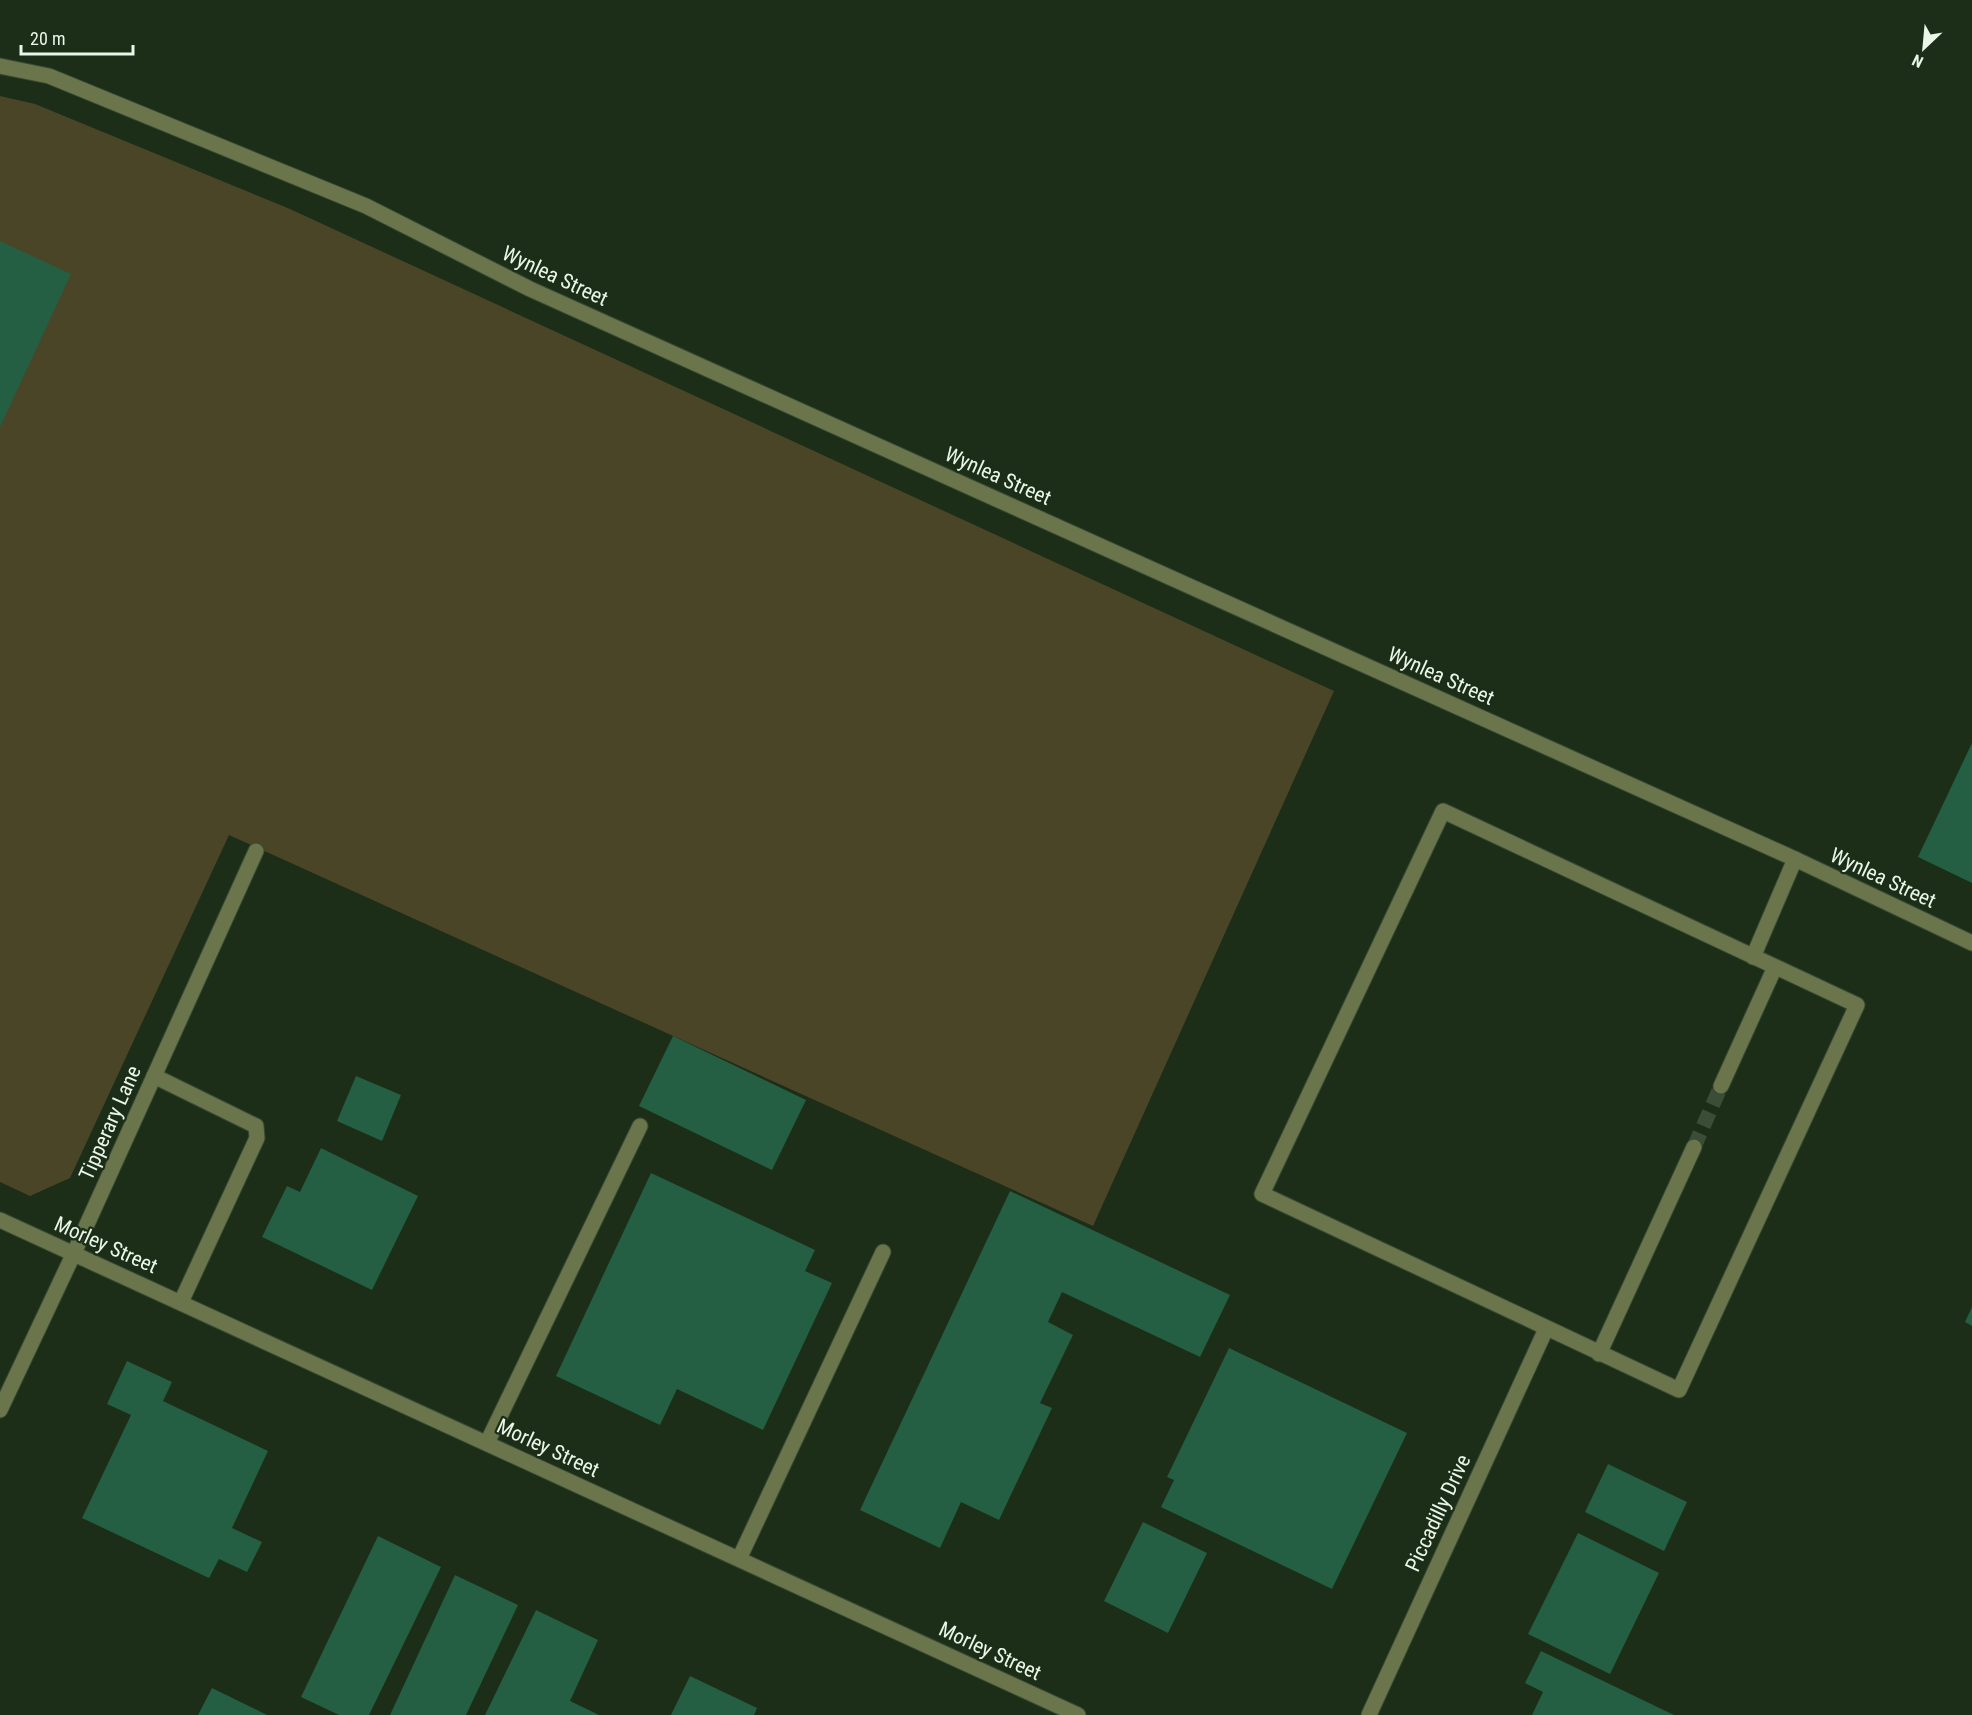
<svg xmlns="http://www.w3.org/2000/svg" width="1972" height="1715" viewBox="0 0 1972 1715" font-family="'Roboto Condensed',sans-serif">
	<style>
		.green { fill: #4b4527 }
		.building { fill: #245e43 }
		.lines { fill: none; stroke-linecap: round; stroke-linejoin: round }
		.minor-tunnel { stroke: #3b4c37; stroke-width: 15; stroke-dasharray: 15 8; stroke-linecap: butt }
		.minor-casing { stroke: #394a35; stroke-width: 17 }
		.minor { stroke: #6b754c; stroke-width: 15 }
		.labels { text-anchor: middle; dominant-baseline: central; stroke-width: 4.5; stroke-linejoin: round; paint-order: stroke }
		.street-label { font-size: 21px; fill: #eaf6e8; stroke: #1c2e18 }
	</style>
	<rect width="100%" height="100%" fill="#1c2e18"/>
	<path class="green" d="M0,96l35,8 255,105 1044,482 -241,535 -864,-391 -159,343 -40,18 -30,-14z"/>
	<g class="building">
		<path d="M0,241l71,33 -71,153z"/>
		<path d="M1972,743v140l-54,-26z"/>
		<path d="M673,1036l133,64 -34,70 -133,-64z"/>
		<path d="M356,1076l45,19 -19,46 -45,-20z"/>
		<path d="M321,1148l97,48 -46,94 -110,-53 25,-51 13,6z"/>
		<path d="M651,1173l164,77 -10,21 27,12 -69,147 -86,-41 -17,36 -104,-49z"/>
		<path d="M1010,1191l220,104 -30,62 -138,-65 -14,30 25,13 -33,68 12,5 -53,112 -38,-18 -21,46 -80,-38z"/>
		<path d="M1972,1307v19l-7,-4z"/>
		<path d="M1229,1348l178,85 -75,156 -171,-82 13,-27 -7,-3z"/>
		<path d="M127,1361l45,21 -9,19 105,50 -36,77 30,14 -15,30 -28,-13 -10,19 -127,-60 49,-103 -24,-11z"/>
		<path d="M1608,1464l79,38 -23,49 -79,-39z"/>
		<path d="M1143,1522l64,31 -39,80 -64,-32z"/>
		<path d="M1578,1533l81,40 -49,101 -82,-40z"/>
		<path d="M378,1536l63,31 -72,148h-30l-38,-18z"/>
		<path d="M455,1575l63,30 -52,110h-76z"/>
		<path d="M536,1610l62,30 -28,61 29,14h-114z"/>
		<path d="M1541,1651l133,64h-142l11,-23 -18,-9z"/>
		<path d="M690,1676l67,32 -3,7h-83z"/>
		<path d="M212,1688l55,27h-69z"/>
	</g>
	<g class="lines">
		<path class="minor-tunnel" d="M1694,1147l27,-61"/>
		<g class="minor-casing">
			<g id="minor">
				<path d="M0,66l49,10 317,130 164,83 1265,570 177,84"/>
				<path d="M1443,811l414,194 -178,385 -417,-196z"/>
				<path d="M1753,957l42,-98"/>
				<path d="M154,1076l102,50 1,12 -76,164"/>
				<path d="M1721,1086l54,-119"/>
				<path d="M0,1220l1078,495"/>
				<path d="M1599,1354l95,-207"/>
				<path d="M0,1410l74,-157 182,-402"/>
				<path d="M487,1443l153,-317"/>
				<path d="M739,1559l144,-307"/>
				<path d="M1369,1715l177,-386"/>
			</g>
		</g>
		<use href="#minor" class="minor"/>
	</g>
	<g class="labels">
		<g class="street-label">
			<text transform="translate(555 276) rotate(25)">Wynlea Street</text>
			<text transform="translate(998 476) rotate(24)">Wynlea Street</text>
			<text transform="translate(1441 676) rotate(24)">Wynlea Street</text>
			<text transform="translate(1883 878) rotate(25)">Wynlea Street</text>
			<text transform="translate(110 1123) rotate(-66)">Tipperary Lane</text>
			<text transform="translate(106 1245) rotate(24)">Morley Street</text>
			<text transform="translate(548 1448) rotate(25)">Morley Street</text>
			<text transform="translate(1438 1513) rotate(-65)">Piccadilly Drive</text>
			<text transform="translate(990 1651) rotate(25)">Morley Street</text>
		</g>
	</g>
	<g transform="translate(1924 48) rotate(206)" stroke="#1c2e18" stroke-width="4.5" paint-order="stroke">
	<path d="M0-4.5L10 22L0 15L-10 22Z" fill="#eaf6e8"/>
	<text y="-9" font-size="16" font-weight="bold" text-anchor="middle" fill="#eaf6e8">N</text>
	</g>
	<path d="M21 45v9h112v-9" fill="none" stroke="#eaf6e8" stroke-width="3"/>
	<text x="30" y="45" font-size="18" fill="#eaf6e8" stroke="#1c2e18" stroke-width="4.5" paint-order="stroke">20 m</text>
</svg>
